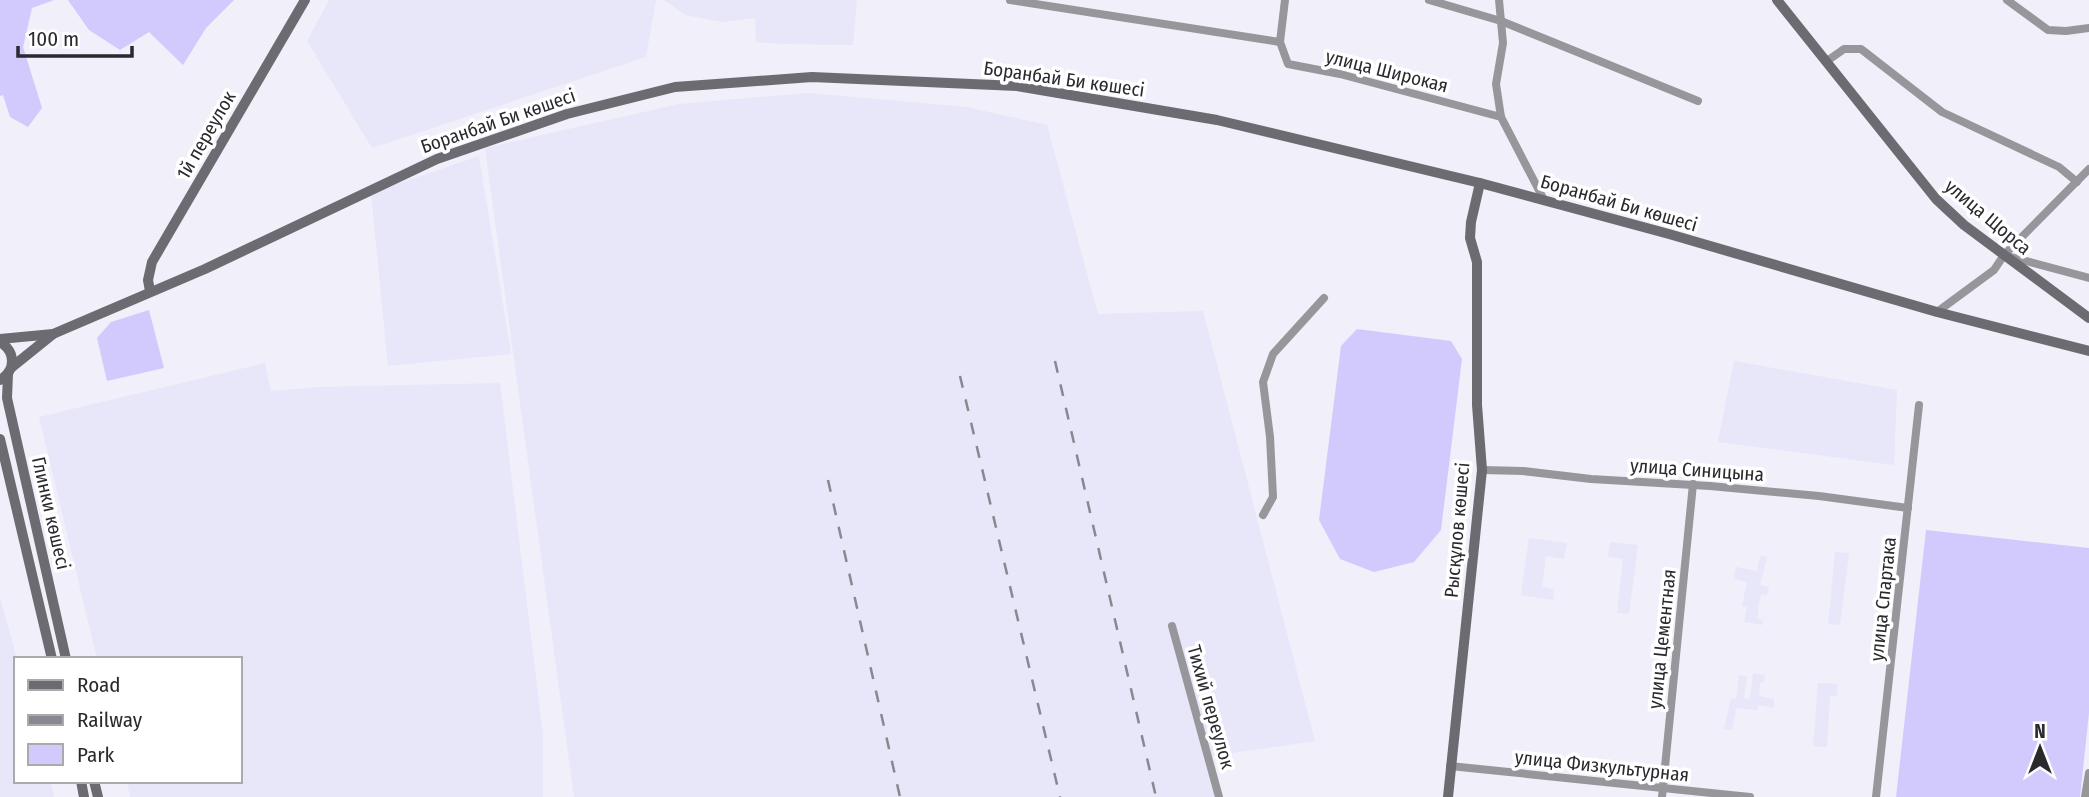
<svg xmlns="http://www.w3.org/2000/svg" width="2089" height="797" viewBox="0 0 2089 797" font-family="'Fira Sans Condensed',sans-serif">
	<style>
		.built { fill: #e8e6f9 }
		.green { fill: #d2cafd }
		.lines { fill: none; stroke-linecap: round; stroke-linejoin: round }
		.street { stroke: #97969b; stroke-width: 8 }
		.secondary { stroke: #6c6b72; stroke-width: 10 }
		.rail { stroke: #898890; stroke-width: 2.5; stroke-dasharray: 12 12; stroke-linecap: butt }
		.labels { text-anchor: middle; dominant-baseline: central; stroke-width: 7; stroke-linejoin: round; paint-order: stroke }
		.street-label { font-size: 19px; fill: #2a292e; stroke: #fff }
	</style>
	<rect width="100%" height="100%" fill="#f0effa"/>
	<g class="built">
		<path d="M329,0h327l-10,57 -274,91 -65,-107z"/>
		<path d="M664,0h193l-4,45 -68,-1 -29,-2 -1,-24 -33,4 -37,-7z"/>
		<path d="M808,93l159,14 80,18 51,189 105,-3 112,430 -103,15 11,41h-649l-89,-649 194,-44z"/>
		<path d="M479,156l32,198 -123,12 -17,-173z"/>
		<path d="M1734,361l163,29 -3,75 -176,-23z"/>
		<path d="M265,363l6,28 50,-4 179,-4 43,352v62h-413l-3,-16h113v-122h-143l-58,-242z"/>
		<path d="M1529,538l38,5 -3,16 -18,-3 -4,31 12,2 -1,11 -32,-5z"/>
		<path d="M1610,542l28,3 -9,69 -12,-1 6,-54 -15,-2z"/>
		<path d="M1835,552l14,1 -9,72 -12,-1z"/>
		<path d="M1760,556l7,1 -7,28 9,2 -2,8 -6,-1 -2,10 -2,14 6,2 -1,5 -18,-3 3,-15 -5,-1 5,-24 -13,-3 2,-12 21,4z"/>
		<path d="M0,597l17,62 -1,122h34l4,16h-54z"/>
		<path d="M1753,673l12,2 -1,7 -4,1 -1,13 15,3v9l-16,-3 -1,5 -21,-2 -4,22 -8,-1 7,-31 5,1 3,-24 8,1 -3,22 6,1z"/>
		<path d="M1818,683l20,1 -1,12h-7l-3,51 -14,-1z"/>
	</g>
	<g class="green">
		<path d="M0,0h54l-22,8 -9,39 19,61 -14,19 -18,-10 -7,-22 -3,1z"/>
		<path d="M68,0h166l-28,28 -23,37 -34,-33 -29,18 -31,-20z"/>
		<path d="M149,310l15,58 -57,13 -10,-43 14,-16z"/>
		<path d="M1357,329l94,12 11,18 -21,171 -27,32 -40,10 -34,-13 -21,-39 22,-174z"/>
		<path d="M1926,530l163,18v165l-9,84h-184z"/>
	</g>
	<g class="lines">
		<g class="street">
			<path d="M1010,0l270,42"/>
			<path d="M1285,0l-5,42 8,22 52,10 161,43"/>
			<path d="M1429,0l72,21 197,80"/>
			<path d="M1499,0l4,43 -7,41 5,33 43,83"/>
			<path d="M2007,0l41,30 18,1 23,-3"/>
			<path d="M1827,61l17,-12h17l81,63 117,55 18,15"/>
			<path d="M2011,257l78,21"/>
			<path d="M1937,312l57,-42 10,-15 85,-86"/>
			<path d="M1482,470l41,1 68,8 119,7 109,10 89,12"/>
			<path d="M1263,515l10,-18 -3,-60 -7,-55 10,-28 51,-56"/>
			<path d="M1172,626l47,171"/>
			<path d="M1450,766l300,31"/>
			<path d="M1662,797l31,-313"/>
			<path d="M1876,797l43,-392"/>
			<path d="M2085,797l4,-24"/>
		</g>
		<g class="secondary">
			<path d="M1777,0l159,199 28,26 125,93"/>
			<path d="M150,291l-2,-11 4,-18 153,-262"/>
			<path d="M0,339l53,-5"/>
			<path d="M0,342c16,10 16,28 0,38"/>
			<path d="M12,367l41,-33 152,-65 232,-110 130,-45 108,-27 137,-10 205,9 200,34 263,63 189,51 268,78 152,39"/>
			<path d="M8,374l-1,24 59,261"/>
			<path d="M0,439l52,220"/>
			<path d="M81,781l3,16"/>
			<path d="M94,781l4,16"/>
			<path d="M1448,797l34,-327 -5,-65v-143l-7,-24 1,-16 9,-39"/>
		</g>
		<g class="rail">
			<path d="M1055,361l101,436"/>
			<path d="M960,376l100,421"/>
			<path d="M828,480l72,317"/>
		</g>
	</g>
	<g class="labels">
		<g class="street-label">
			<text transform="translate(1387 71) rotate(14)">улица Широкая</text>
			<text transform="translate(1064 79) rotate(8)">Боранбай Би көшесі</text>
			<text transform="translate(498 121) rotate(-19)">Боранбай Би көшесі</text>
			<text transform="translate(206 135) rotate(-60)">1й переулок</text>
			<text transform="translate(1619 203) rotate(16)">Боранбай Би көшесі</text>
			<text transform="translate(1988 217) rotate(40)">улица Щорса</text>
			<text transform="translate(1697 470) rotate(4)">улица Синицына</text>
			<text transform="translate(51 513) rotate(77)">Глинки көшесі</text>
			<text transform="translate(1457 530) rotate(-85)">Рысқұлов көшесі</text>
			<text transform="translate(1883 599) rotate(-84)">улица Спартака</text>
			<text transform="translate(1662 639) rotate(-84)">улица Цементная</text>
			<text transform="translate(1211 707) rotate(74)">Тихий переулок</text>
			<text transform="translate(1602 766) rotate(6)">улица Физкультурная</text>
		</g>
	</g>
	<rect x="14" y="657" width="228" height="126" fill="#ffffff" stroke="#aaa9ab" stroke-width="2"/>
	<rect x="28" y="680" width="35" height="10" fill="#6c6b72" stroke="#aaa9ab" stroke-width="2"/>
	<text x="77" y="692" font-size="21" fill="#2a292e">Road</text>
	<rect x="28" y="715" width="35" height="10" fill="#898890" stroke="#aaa9ab" stroke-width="2"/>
	<text x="77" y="727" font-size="21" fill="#2a292e">Railway</text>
	<rect x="28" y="744" width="35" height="21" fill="#d2cafd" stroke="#aaa9ab" stroke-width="2"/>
	<text x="77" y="762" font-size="21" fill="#2a292e">Park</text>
	<g transform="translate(2040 748)" stroke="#ffffff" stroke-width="5" paint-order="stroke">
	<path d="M0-5L12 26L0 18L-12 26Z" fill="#2a292e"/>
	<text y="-10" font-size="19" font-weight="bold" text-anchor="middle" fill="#2a292e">N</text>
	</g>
	<path d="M18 46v10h114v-10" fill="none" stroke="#2a292e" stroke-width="3.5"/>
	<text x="28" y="46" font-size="21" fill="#2a292e" stroke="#ffffff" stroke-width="5" paint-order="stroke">100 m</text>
</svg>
